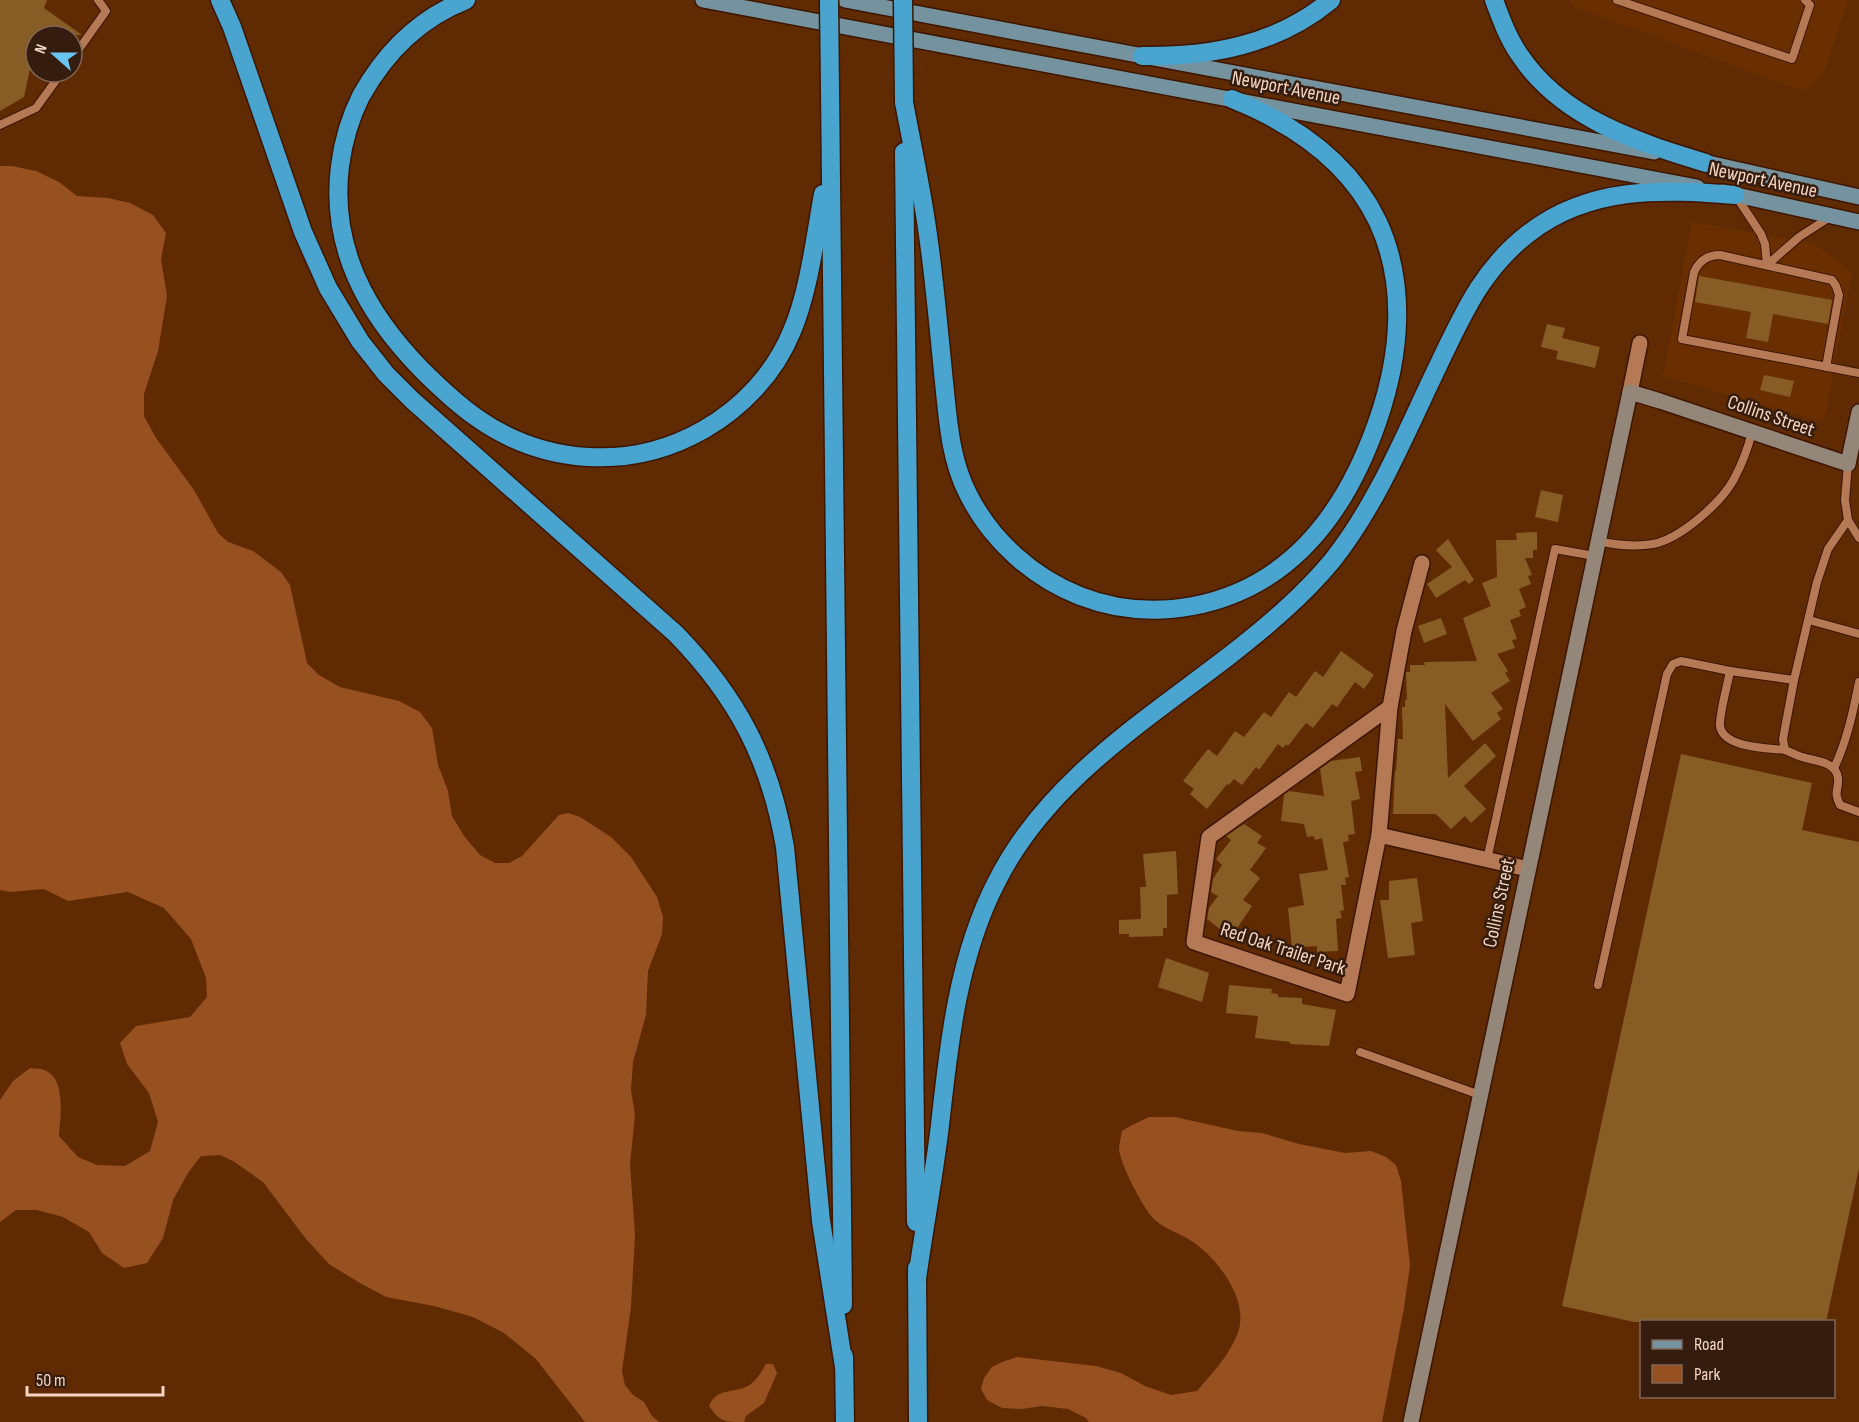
<svg xmlns="http://www.w3.org/2000/svg" width="1859" height="1422" viewBox="0 0 1859 1422" font-family="'Sofia Sans Condensed',sans-serif">
	<style>
		.built { fill: #6a2f00 }
		.green { fill: #97501f }
		.building { fill: #875d25 }
		.lines { fill: none; stroke-linecap: round; stroke-linejoin: round }
		.lane-casing { stroke: #3d1600; stroke-width: 10 }
		.street-casing { stroke: #3d1600; stroke-width: 18 }
		.secondary-casing { stroke: #3d1600; stroke-width: 18 }
		.primary-casing { stroke: #3d1600; stroke-width: 18 }
		.highway-casing { stroke: #3d1600; stroke-width: 21 }
		.lane { stroke: #b57955; stroke-width: 8 }
		.street { stroke: #b57955; stroke-width: 15 }
		.secondary { stroke: #95867a; stroke-width: 15 }
		.primary { stroke: #74939e; stroke-width: 15 }
		.highway { stroke: #49a4cf; stroke-width: 18 }
		.highway-bridge-casing { stroke: #3d1600; stroke-width: 21; stroke-linecap: butt }
		.highway-bridge { stroke: #49a4cf; stroke-width: 18 }
		.labels { text-anchor: middle; dominant-baseline: central; stroke-width: 5; stroke-linejoin: round; paint-order: stroke }
		.street-label { font-size: 20px; fill: #f4d3c0; stroke: #341c0e }
	</style>
	<rect width="100%" height="100%" fill="#602b02"/>
	<g class="built">
		<path d="M1570,0h278l-26,78 -19,13 -231,-85z"/>
		<path d="M1692,222l121,21 39,29 -28,150 -161,-46z"/>
	</g>
	<g class="green">
		<path d="M0,166h12l24,5 23,11 18,14 31,2 22,5 23,12 13,18 -5,26 6,37 -9,55 -14,43v22l12,22 38,52 24,43 10,9 25,9 28,21 9,13 17,78 12,12 21,12 59,14 21,11 12,16 6,37 10,26 4,25 12,20 16,19 15,8h14l13,-7 37,-41 9,-2 12,4 31,20 20,20 26,40 6,20 -1,17 -14,37 -2,44 -13,47 -2,28 4,25 -5,49 5,71 -4,72 -9,64 3,14 8,10 11,7 8,14 7,6h-74l-49,-63 -32,-26 -31,-16 -39,-11 -48,-9 -26,-14 -31,-19 -23,-25 -43,-57 -30,-21 -13,-6 -19,1 -13,17 -15,27 -10,38 -16,25 -23,5 -22,-15 -13,-21 -26,-15 -26,-7h-21l-16,12v-122l13,-19 17,-13c4,1 10,0 14,2 23,8 16,48 15,66l19,21 19,8 28,1 25,-15 8,-29 -9,-29 -22,-29 -7,-21 16,-17 54,-9 17,-20 -1,-19 -15,-39 -27,-31 -36,-16 -60,9 -24,-12 -34,3 -10,-2z"/>
		<path d="M1149,1117h26l63,14 24,2 37,11 46,9 26,-2 15,6 10,8 5,16 9,85 -6,42 -22,114h-293l-3,-4 -18,-9 -26,-3 -20,3 -20,-1 -15,-8 -6,-11 3,-11 8,-11 10,-5 15,-5 79,9 25,7 24,13 26,9 26,-4c15,-18 31,-34 40,-56 14,-33 -18,-75 -44,-93 -12,-9 -28,-12 -39,-23 -11,-11 -34,-55 -35,-70 0,-5 2,-12 3,-18l10,-6z"/>
		<path d="M766,1364h7l4,9 -13,30 -18,13 -2,6c-19,0 -24,0 -35,-16 8,-20 26,-11 42,-22 6,-5 11,-13 15,-20z"/>
	</g>
	<g class="building">
		<path d="M0,0h47l-3,8 38,27 -46,1v24l-4,-1 -8,38 -24,14z"/>
		<path d="M1699,276l133,24 -4,24 -55,-10 -5,28 -22,-4 5,-26 -56,-10z"/>
		<path d="M1547,324l18,4 -3,10 38,9 -5,21 -39,-9 2,-8 -17,-4z"/>
		<path d="M1764,375l30,6 -4,16 -30,-7z"/>
		<path d="M1541,490l22,5 -5,27 -23,-5z"/>
		<path d="M1537,532v18h-4v8h-8l7,17 -4,1 3,8 -12,5 7,18 -7,3 2,6 -11,4 7,19 -5,1 3,8 -18,6 11,17 -3,2 5,8 -19,12 12,16 -6,4 4,6 -28,22 -28,-37 3,74 37,-35 11,13 -32,30 22,23 -15,14 -6,-7 -14,13 -15,-15h-43l2,-43h1l2,-32h5l-1,-32h3v-8l2,1 -1,-28h4v-7h15l-1,-3 53,-1 -14,-43 28,-12 -9,-23 15,-6 -1,-37h21l-1,-7z"/>
		<path d="M1448,539l26,41 -5,4 -4,-4 -29,18 -9,-14 25,-17 -16,-17z"/>
		<path d="M1441,618l6,16 -23,9 -6,-17z"/>
		<path d="M1341,651l33,24 -10,14 -9,-7 -18,25 -5,-3 -19,24 -7,-5 -18,23 -2,-2 -3,4 -5,-4 -19,26 -3,-3 -14,18 -8,-6 -5,6 -2,-1 -20,25 -17,-15 4,-5 -11,-8 25,-32 9,7 18,-25 9,6 20,-25 7,5 18,-25 7,5 19,-26 8,6z"/>
		<path d="M1681,754l131,29 -10,47 57,12v326l-33,154h-192l-72,-16z"/>
		<path d="M1360,757l2,14 -7,1 5,27 -9,2 4,33 -7,1 1,6 -6,1 6,35 -4,1 1,7h-5l3,25 -4,1 2,7 -6,1 2,32 -21,1v-6l-25,2 -4,-40 16,-3 -5,-31 29,-4 -6,-32 -7,2 -1,-4 -7,1 -3,-13 -23,-3 3,-26 5,-4 35,5 -4,-27 11,-8z"/>
		<path d="M1244,824l18,12 -5,7 9,5 -16,22 10,8 -17,22 9,6 -14,21 -17,-3 -1,5 -13,-10 2,-11 9,-12 -7,-4 2,-13 9,-14 -6,-6 15,-19 -5,-4z"/>
		<path d="M1176,851l2,43 -11,1v33h-4v8l-34,1v-3h-10v-14l22,-1 -1,-32h6l-3,-33z"/>
		<path d="M1417,878l6,43 -12,2 4,32 -27,3 -8,-58h9v-19z"/>
		<path d="M1166,958l43,15 -7,29 -44,-15z"/>
		<path d="M1229,985l43,4 -1,4 7,1v3l24,1v6l34,6 -7,36 -39,-2v-2l-35,-4 3,-22 -32,-3z"/>
	</g>
	<g class="lines">
		<g class="lane-casing">
			<g id="lane">
				<path d="M1617,0l175,59 18,-54 -5,-5"/>
				<path d="M72,59l34,-48 -8,-11"/>
				<path d="M0,125l36,-17 26,-36"/>
				<path d="M1736,196l25,38 4,10 2,21"/>
				<path d="M1767,265l32,-28 31,-20"/>
				<path d="M1826,367l13,-72 -3,-9 -4,-6 -112,-25c-13,0 -21,6 -26,17l-12,67 177,34"/>
				<path d="M1848,464l-3,36 3,20 11,18"/>
				<path d="M1598,541c18,4 37,6 55,3 27,-5 68,-41 81,-65 8,-15 14,-31 18,-47"/>
				<path d="M1809,620l50,14"/>
				<path d="M1730,671c-2,12 -11,44 -10,55 3,22 48,22 65,24"/>
				<path d="M1794,680l-11,59 2,11c5,2 9,4 14,6 12,5 37,4 39,22 1,13 -5,13 2,27l19,7"/>
				<path d="M1834,768c13,-27 19,-56 25,-86"/>
				<path d="M1487,860l68,-311 40,7"/>
				<path d="M1598,985l69,-311 6,-10 8,-3 49,10 64,9 23,-98 11,-33 20,-29"/>
				<path d="M1360,1052l120,43"/>
			</g>
		</g>
		<g class="street-casing">
			<g id="street">
				<path d="M1630,392l10,-49"/>
				<path d="M1390,707l-11,128 -32,159 -153,-52 15,-105z"/>
				<path d="M1390,707l14,-76 18,-68"/>
				<path d="M1379,835l149,34"/>
			</g>
		</g>
		<g class="secondary-casing">
			<path id="secondary" d="M1411,1422l219,-1030 30,9 188,63 11,-52"/>
		</g>
		<g class="primary-casing">
			<g id="primary">
				<path d="M703,0l994,187"/>
				<path d="M845,0l809,152"/>
				<path d="M1695,160l164,37"/>
				<path d="M1723,192l136,30"/>
			</g>
		</g>
		<g class="highway-casing">
			<g id="highway">
				<path d="M220,0l12,27 71,205 25,56 32,53 26,33 26,26 264,234c61,63 94,125 109,213l36,374 23,146"/>
				<path d="M466,0c-46,18 -81,53 -105,96 -11,22 -18,46 -21,70 -10,81 26,147 82,204 17,17 35,34 55,48 67,47 154,53 226,12 39,-22 72,-57 89,-99 17,-40 23,-93 31,-137"/>
				<path d="M1494,0c7,19 14,38 25,54 42,64 118,88 187,109"/>
				<path d="M1142,56c68,1 135,-11 189,-56"/>
				<path d="M830,89l13,1216"/>
				<path d="M904,102c8,44 18,88 24,133 7,49 11,98 16,147 4,38 6,77 24,112 23,46 64,83 112,102 36,14 75,17 113,10 99,-19 154,-96 185,-186 22,-64 29,-135 0,-198 -29,-61 -86,-99 -146,-123"/>
				<path d="M904,152l12,1070"/>
				<path d="M917,1268l1,154"/>
				<path d="M917,1279c7,-51 17,-103 23,-154 9,-83 18,-169 57,-244 50,-99 146,-159 232,-225 37,-29 73,-59 103,-95 46,-58 74,-129 106,-195 25,-52 44,-97 91,-133 61,-47 133,-44 206,-38"/>
				<path d="M844,1356l1,66"/>
			</g>
		</g>
		<use href="#lane" class="lane"/>
		<use href="#street" class="street"/>
		<use href="#secondary" class="secondary"/>
		<use href="#primary" class="primary"/>
		<use href="#highway" class="highway"/>
		<g class="highway-bridge-casing">
			<g id="highway-bridge">
				<path d="M829,0l1,89"/>
				<path d="M903,0l1,102"/>
			</g>
		</g>
		<use href="#highway-bridge" class="highway-bridge"/>
	</g>
	<g class="labels">
		<g class="street-label">
			<text transform="translate(1286 88) rotate(11)">Newport Avenue</text>
			<text transform="translate(1763 180) rotate(12)">Newport Avenue</text>
			<text transform="translate(1771 416) rotate(19)">Collins Street</text>
			<text transform="translate(1499 903) rotate(-78)">Collins Street</text>
			<text transform="translate(1283 949) rotate(18)">Red Oak Trailer Park</text>
		</g>
	</g>
	<rect x="1640" y="1320" width="195" height="78" fill="#341c0e" stroke="#816555" stroke-width="1.5"/>
	<rect x="1652" y="1340" width="30" height="9" fill="#74939e" stroke="#816555" stroke-width="1.5"/>
	<text x="1694" y="1350" font-size="18" fill="#f4d3c0">Road</text>
	<rect x="1652" y="1365" width="30" height="18" fill="#97501f" stroke="#816555" stroke-width="1.5"/>
	<text x="1694" y="1380" font-size="18" fill="#f4d3c0">Park</text>
	<g transform="translate(54 54) rotate(291)"><circle r="28" fill="#341c0e" stroke="#816555" stroke-width="1.5"/>
	<path d="M0-4.5L10 22L0 15L-10 22Z" fill="#68c4f0"/>
	<text y="-9" font-size="16" font-weight="bold" text-anchor="middle" fill="#f4d3c0">N</text>
	</g>
	<path d="M27 1386v9h136v-9" fill="none" stroke="#f4d3c0" stroke-width="3"/>
	<text x="36" y="1386" font-size="18" fill="#f4d3c0" stroke="#341c0e" stroke-width="4.5" paint-order="stroke">50 m</text>
</svg>
